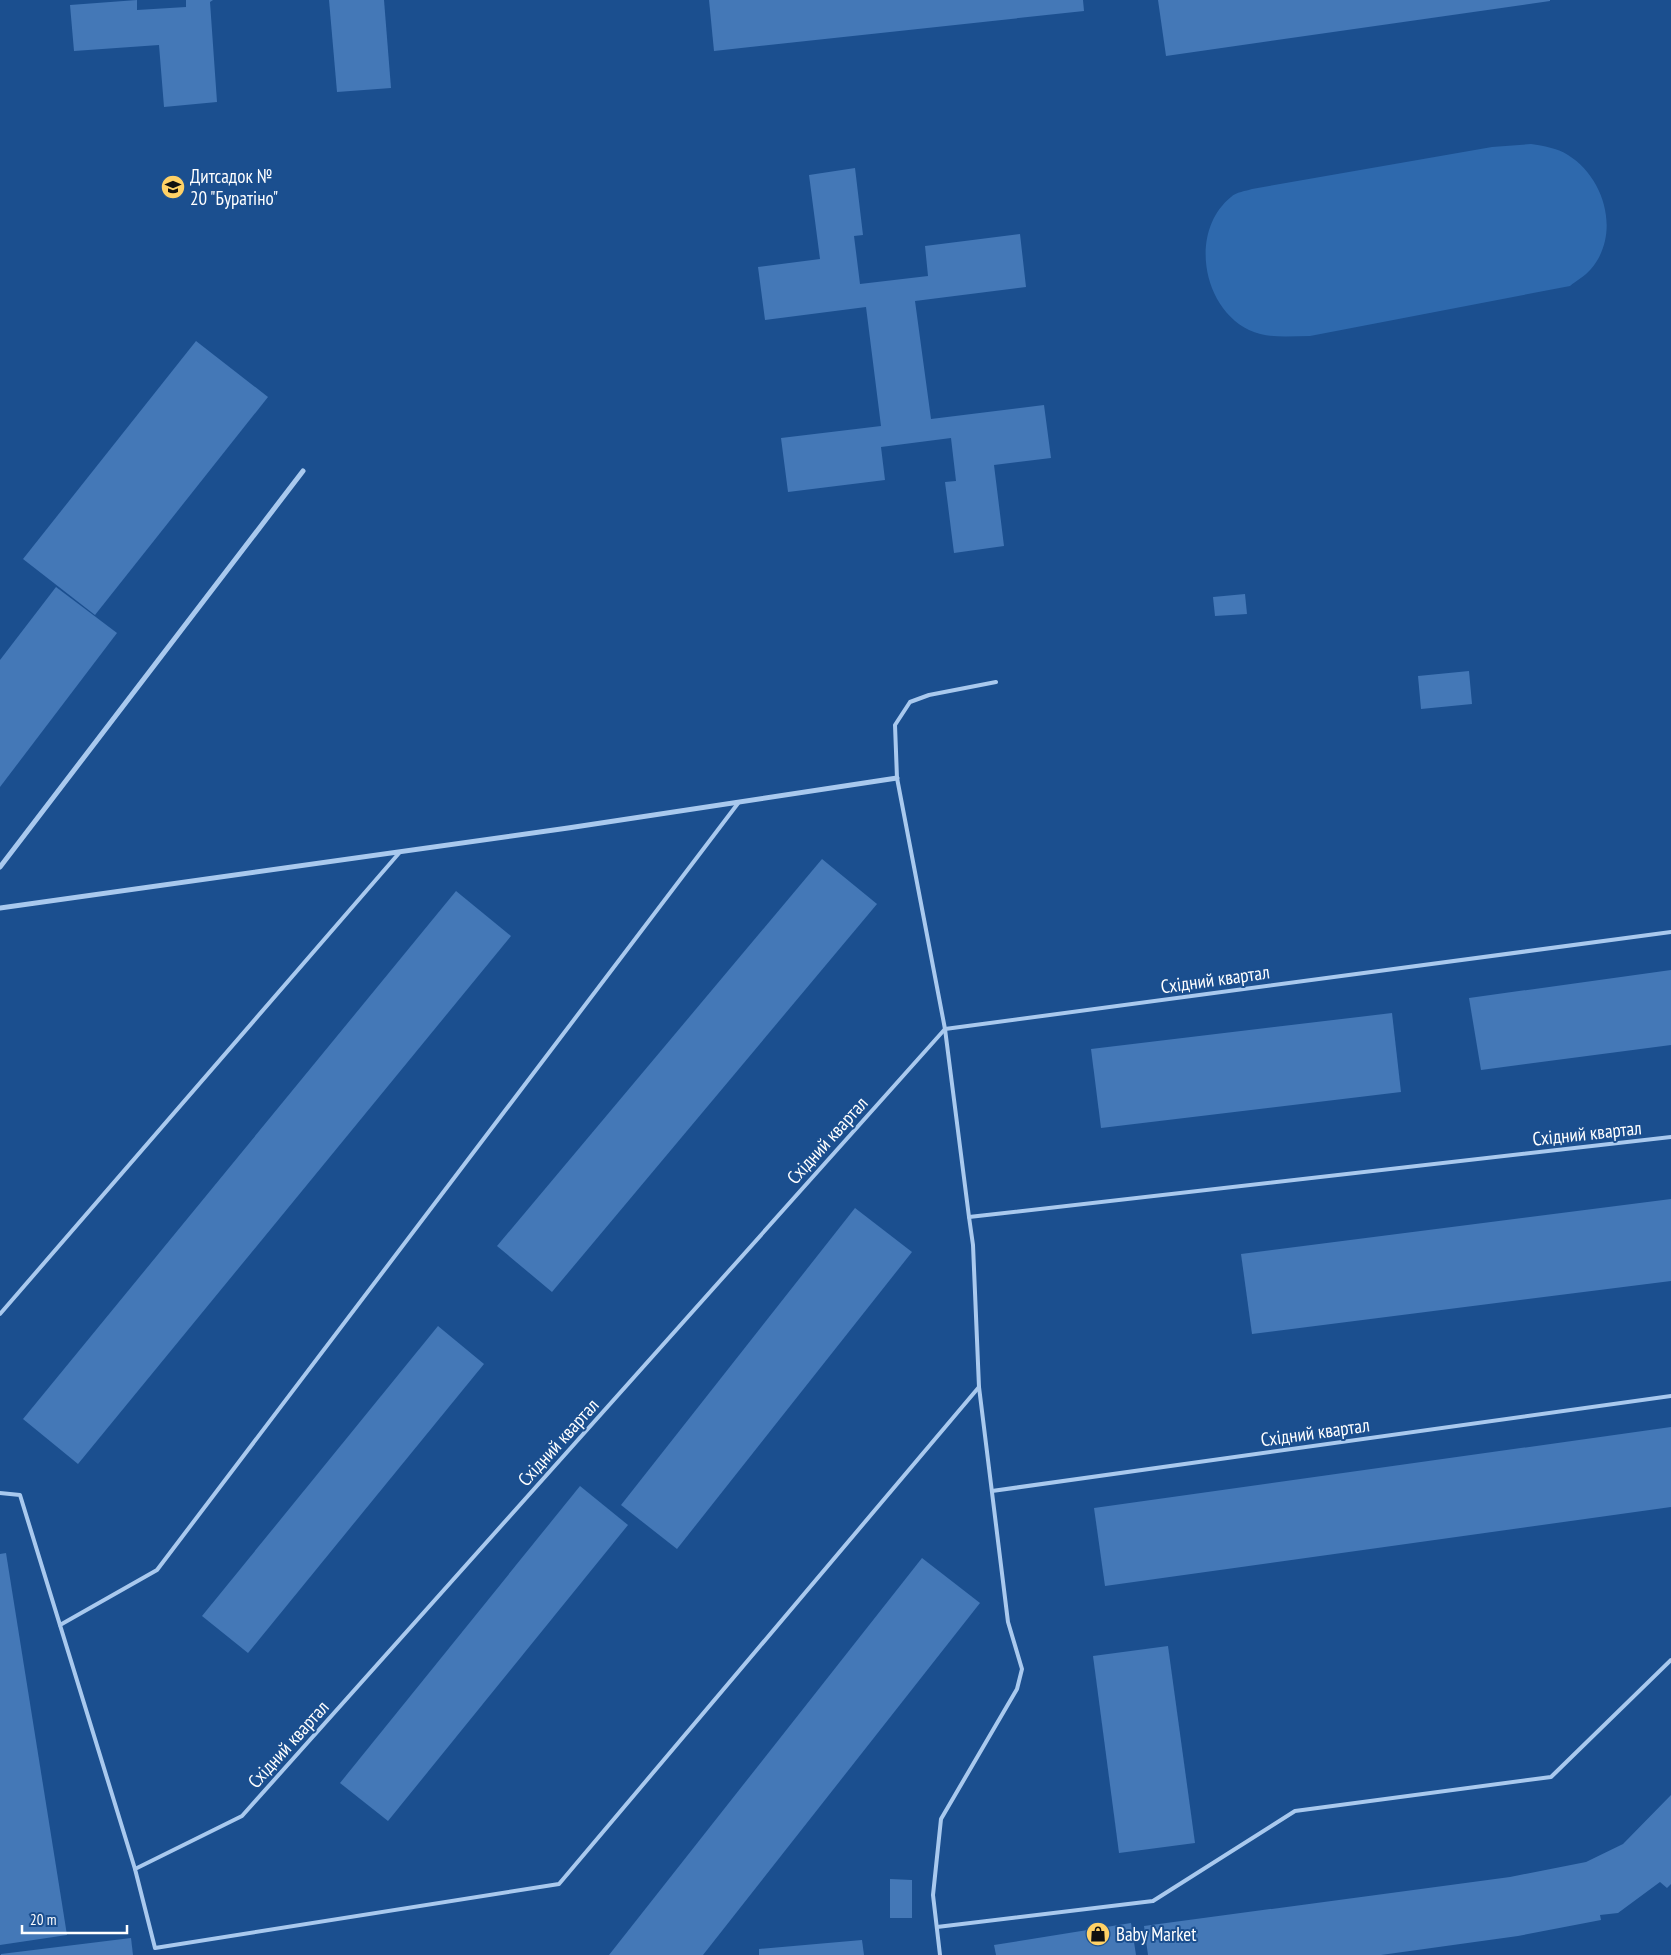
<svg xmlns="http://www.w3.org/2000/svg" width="1671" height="1955" viewBox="0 0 1671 1955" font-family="'PT Sans Narrow',sans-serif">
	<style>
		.green { fill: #2e69ad }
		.building { fill: #4478b7 }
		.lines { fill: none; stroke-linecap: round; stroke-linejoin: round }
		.service { stroke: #a9c9ee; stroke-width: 4 }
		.minor { stroke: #a9c9ee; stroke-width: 5 }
		.labels { text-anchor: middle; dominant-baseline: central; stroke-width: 4; stroke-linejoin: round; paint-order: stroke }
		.poi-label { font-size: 19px; fill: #fff; stroke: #1b4f8f; text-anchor: start }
		.street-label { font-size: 19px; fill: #fff; stroke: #1b4f8f }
	</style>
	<rect width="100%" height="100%" fill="#1b4f8f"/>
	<path class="green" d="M1531,144c13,2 26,4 37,11 37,23 53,79 23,114 -6,7 -15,12 -21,17l-260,50c-20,0 -42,3 -61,-6 -47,-23 -60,-99 -18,-133 5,-5 15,-6 21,-8l240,-42z"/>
	<g class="building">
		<path d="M137,0v10l49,-3v-7h27l-3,2 7,100 -53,5 -5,-62 -85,6 -4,-46z"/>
		<path d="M329,0h55l7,88 -54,4z"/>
		<path d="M709,0h374l1,11 -370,40z"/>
		<path d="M1158,0h392v1l-384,55z"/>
		<path d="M855,168l8,67 -9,1 6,48 68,-8 -3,-30 95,-12 6,53 -111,14 16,118 113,-14 7,53 -57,7 10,81 -50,7 -9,-71 11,-1 -5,-43 -70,9 4,33 -97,12 -7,-54 100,-12 -15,-119 -101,13 -7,-53 62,-8 -11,-84z"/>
		<path d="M196,341l72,56 -173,218 -72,-56z"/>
		<path d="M56,587l61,46 -117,154v-127z"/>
		<path d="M1245,594l2,20 -32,2 -2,-19z"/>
		<path d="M1469,671l3,33 -51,5 -3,-33z"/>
		<path d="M822,859l55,45 -325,388 -55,-46z"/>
		<path d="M456,891l55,45 -433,528 -55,-45z"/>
		<path d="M1671,970v75l-190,25 -12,-72z"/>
		<path d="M1392,1013l9,79 -300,36 -10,-79z"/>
		<path d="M1671,1199v82l-419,53 -11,-80z"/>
		<path d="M855,1208l57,44 -235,297 -56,-44z"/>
		<path d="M438,1326l46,38 -236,289 -46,-37z"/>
		<path d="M1671,1427v80l-566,79 -11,-78z"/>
		<path d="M580,1486l48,39 -240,296 -48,-38z"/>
		<path d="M6,1553l61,382 -67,10v-391z"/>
		<path d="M922,1558l58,45 -277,352h-94z"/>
		<path d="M1168,1646l27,197 -76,10 -26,-197z"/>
		<path d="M1671,1795v89l-4,4 -7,-6 -42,31 -18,2 1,5 -83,16 -137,19h-233l-4,-29 366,-49 76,-15 37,-18z"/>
		<path d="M890,1879l22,1v38h-22z"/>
		<path d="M1131,1923l5,32h-140l-2,-10z"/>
		<path d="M131,1938l2,17h-132v-1z"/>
		<path d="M862,1940l2,15h-105v-6z"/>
	</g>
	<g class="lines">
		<g class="service">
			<path d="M969,1217l702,-80"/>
			<path d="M0,1314l400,-462"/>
			<path d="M979,1387l-420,497 -404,64 -20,-79 107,-53 703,-787 726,-97"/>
			<path d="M992,1491l679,-95"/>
			<path d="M0,1493l20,2 115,374"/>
			<path d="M60,1625l97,-55 582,-768"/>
			<path d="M937,1927l216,-26 142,-90 256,-34 120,-117"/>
			<path d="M940,1955l-7,-60 8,-76 76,-130 5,-20 -14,-47 -29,-235 -6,-142 -4,-28 -24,-188 -48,-251 -2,-53 15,-23 19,-7 67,-13"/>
		</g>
		<g class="minor">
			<path d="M0,867l303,-396"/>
			<path d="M0,908l568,-80 329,-50"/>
		</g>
	</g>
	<defs>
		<g id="school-disc" transform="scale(1.25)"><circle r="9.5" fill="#ffd166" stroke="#1b4f8f"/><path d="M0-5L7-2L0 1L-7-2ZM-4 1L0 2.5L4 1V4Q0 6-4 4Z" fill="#111"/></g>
		<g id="shop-disc" transform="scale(1.25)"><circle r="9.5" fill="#ffd166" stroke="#1b4f8f"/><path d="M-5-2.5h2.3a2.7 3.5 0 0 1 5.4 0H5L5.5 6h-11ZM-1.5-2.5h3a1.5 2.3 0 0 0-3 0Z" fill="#111"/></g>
	</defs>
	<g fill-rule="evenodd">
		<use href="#school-disc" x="173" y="187"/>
		<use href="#shop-disc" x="1098" y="1934"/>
	</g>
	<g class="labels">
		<g class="poi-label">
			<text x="190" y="176">Дитсадок №<tspan x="190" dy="22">20 "Буратіно"</tspan></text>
			<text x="1116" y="1934">Baby Market</text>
		</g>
		<g class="street-label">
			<text transform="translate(1215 979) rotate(-8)">Східний квартал</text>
			<text transform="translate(1587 1133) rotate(-6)">Східний квартал</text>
			<text transform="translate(827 1140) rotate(-48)">Східний квартал</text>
			<text transform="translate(1315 1432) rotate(-8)">Східний квартал</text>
			<text transform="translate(558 1442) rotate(-48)">Східний квартал</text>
			<text transform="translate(288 1744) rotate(-48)">Східний квартал</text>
		</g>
	</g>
	<path d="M22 1925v8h105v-8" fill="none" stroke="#ffffff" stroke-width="2.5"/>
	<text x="30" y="1925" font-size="15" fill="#ffffff" stroke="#1b4f8f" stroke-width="4" paint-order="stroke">20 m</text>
</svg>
